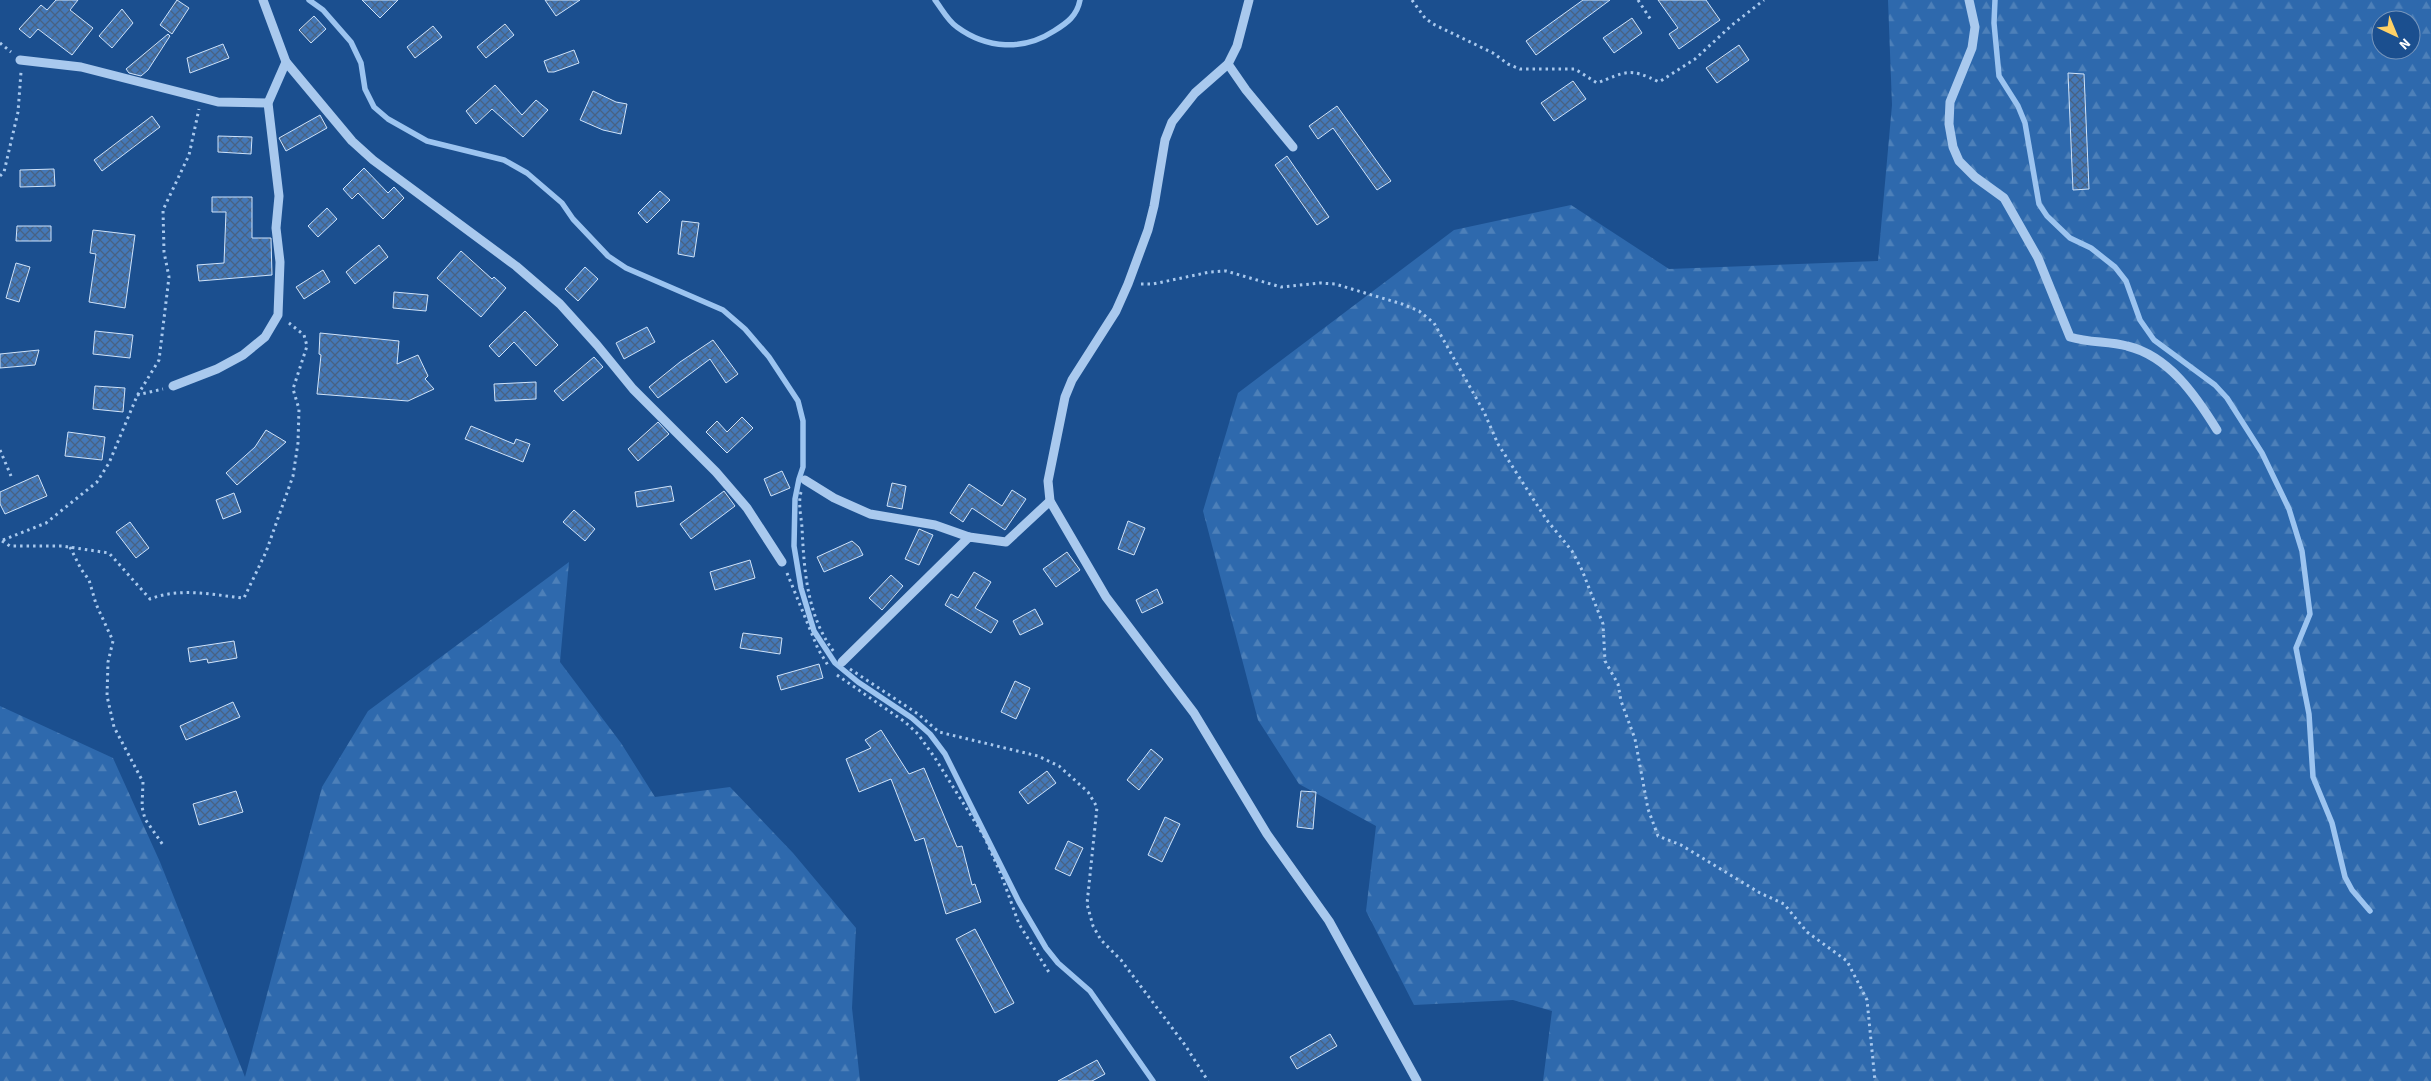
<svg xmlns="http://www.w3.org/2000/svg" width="2431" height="1081" viewBox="0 0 2431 1081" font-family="'Source Sans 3',sans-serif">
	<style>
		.forest { fill: url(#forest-firs); fill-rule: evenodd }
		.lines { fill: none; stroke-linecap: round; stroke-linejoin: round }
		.stream { stroke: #9cc4f0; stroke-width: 5.5 }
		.building { fill: url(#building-cross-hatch); stroke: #cfe3fa }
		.path { stroke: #a9c9ee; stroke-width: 3; stroke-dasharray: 2.5 4; stroke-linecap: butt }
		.minor { stroke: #a9c9ee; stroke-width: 9 }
	</style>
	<defs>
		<pattern id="forest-firs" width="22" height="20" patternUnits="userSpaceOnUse" patternTransform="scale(1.25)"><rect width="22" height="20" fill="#2e69ad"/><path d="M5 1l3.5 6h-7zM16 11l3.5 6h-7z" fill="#4d80b9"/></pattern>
		<pattern id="building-cross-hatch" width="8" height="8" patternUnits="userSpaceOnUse" patternTransform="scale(1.25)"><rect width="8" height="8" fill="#4478b7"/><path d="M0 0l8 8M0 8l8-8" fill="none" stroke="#486282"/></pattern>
	</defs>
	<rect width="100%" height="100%" fill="#1b4f8f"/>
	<g class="forest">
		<path d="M1888,0h543v1081h-888l9,-70 -39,-11 -99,5 -48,-94 10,-85 -77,-42 -41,-64 -55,-209 35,-118 216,-163 117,-25 98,64 209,-8 14,-156zM2381,20h30v30h-30z"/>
		<path d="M569,562l-9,100 61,81 34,54 75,-10 63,66 63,75 -4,80 8,73h-860v-375l113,52 47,104 85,215 77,-290 46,-76z"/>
	</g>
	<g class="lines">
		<g class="stream">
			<path d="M309,0l14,10 28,32 10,21 4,26 9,18 14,12 39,22 77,19 23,13 35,30 11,16 35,37 18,12 97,42 22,19 24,28 29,44 5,20v46l-4,12 -4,20 -1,47 7,42 13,43 21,32 23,19 54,36 18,16 15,20 74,148 27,46 12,15 32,28 63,90"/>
			<path d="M935,0c7,9 13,21 22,27 30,22 66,24 97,4 13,-8 23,-15 26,-31"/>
			<path d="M1995,0l-1,23 5,53 19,30 7,17 14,81 8,12 23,22 21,10 24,19 11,14 14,39 14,20 61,45 12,13 35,55 27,56 13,42 8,63 -14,34 13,66 4,63 19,46 13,54 7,13 18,21"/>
		</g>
	</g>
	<g class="building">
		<path d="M56,0h22l-8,10 23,18 -21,27 -34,-26 -8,9 -11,-9 22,-24 6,5z"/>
		<path d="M177,0l12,8 -17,26 -12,-9z"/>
		<path d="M362,0h36l-18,18z"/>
		<path d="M545,0h35l-24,16z"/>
		<path d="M1583,0h27l-74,55 -10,-14z"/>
		<path d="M1658,0h48l14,20 -41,29 -10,-15 9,-6z"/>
		<path d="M122,9l11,14 -21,25 -13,-12z"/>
		<path d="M314,16l12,13 -15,14 -12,-13z"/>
		<path d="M1632,18l10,15 -28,20 -11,-15z"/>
		<path d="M505,24l9,11 -28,23 -9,-11z"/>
		<path d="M433,26l9,11 -27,21 -8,-11z"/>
		<path d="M168,34l2,2 -22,34 -7,6 -12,-3 -3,-4z"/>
		<path d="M223,44l6,14 -39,15 -3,-15z"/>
		<path d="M1739,45l10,15 -32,23 -11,-15z"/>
		<path d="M574,50l5,13 -25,9h-6l-4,-11z"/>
		<path d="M2068,73l16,1 5,115 -16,1z"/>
		<path d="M1573,81l13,18 -32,22 -13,-18z"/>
		<path d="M495,85l27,30 14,-15 12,10 -25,27 -31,-28 -16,15 -10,-13z"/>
		<path d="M593,91l23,11 11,2 -6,30 -18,-4 -23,-10z"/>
		<path d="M1337,106l54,75 -14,9 -44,-62 -15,11 -9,-13z"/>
		<path d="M320,115l7,13 -41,23 -7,-13z"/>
		<path d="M152,116l8,11 -58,44 -8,-11z"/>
		<path d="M218,136l34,1 -1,17 -33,-2z"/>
		<path d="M1287,156l42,61 -12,8 -42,-60z"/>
		<path d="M364,168l24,25 6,-6 10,11 -21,21 -25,-26 -6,6 -9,-10z"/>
		<path d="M54,169l1,17 -35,1v-17z"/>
		<path d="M660,191l10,9 -23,23 -9,-10z"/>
		<path d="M212,197h40v41h19l1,37 -73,6 -2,-16 27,-2 2,-51h-14z"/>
		<path d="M327,208l10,11 -19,18 -10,-11z"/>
		<path d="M682,221l17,2 -5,34 -16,-3z"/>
		<path d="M17,226h34v15h-35z"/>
		<path d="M93,230l42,5 -10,73 -36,-6 7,-48 -6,-1z"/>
		<path d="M379,245l9,12 -33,27 -9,-12z"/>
		<path d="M461,251l31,28 2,-2 12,11 -25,29 -44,-39z"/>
		<path d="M16,263l14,4 -11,35 -13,-4z"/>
		<path d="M585,267l13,12 -20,22 -13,-12z"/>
		<path d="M323,270l7,12 -26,17 -8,-12z"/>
		<path d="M394,292l34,3 -2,16 -33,-3z"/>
		<path d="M525,311l33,34 -22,21 -22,-24 -15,15 -10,-11z"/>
		<path d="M647,327l8,15 -31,17 -8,-16z"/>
		<path d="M95,331l38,4 -3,23 -37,-4z"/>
		<path d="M320,333l79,8 -2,23 21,-9 10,21 -3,3 9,10 -26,12 -91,-7 4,-39 -2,-1z"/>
		<path d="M713,340l25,34 -12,9 -16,-24 -52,39 -9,-11 31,-25z"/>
		<path d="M39,350l-4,15 -35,3v-14z"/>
		<path d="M594,357l9,10 -40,34 -9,-10z"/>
		<path d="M536,382v17l-41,2 -1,-17z"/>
		<path d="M95,386l30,2 -2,24 -30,-3z"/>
		<path d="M742,417l11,11 -26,25 -21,-21 11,-11 10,11z"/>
		<path d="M658,422l11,12 -31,27 -10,-12z"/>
		<path d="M471,426l43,18 2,-5 14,5 -7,18 -58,-23z"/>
		<path d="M266,430l20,12 -49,43 -11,-12 29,-26z"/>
		<path d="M68,432l37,5 -3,23 -37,-4z"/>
		<path d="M782,471l8,17 -19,8 -7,-17z"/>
		<path d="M38,475l9,21 -42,18 -5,-10v-12z"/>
		<path d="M892,483l14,3 -4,23 -15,-3z"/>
		<path d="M969,484l33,22 10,-16 14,9 -21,31 -33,-22 -9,14 -13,-9z"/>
		<path d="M671,486l3,15 -37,6 -2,-15z"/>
		<path d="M724,491l11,15 -44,33 -11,-15z"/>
		<path d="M234,493l7,19 -18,7 -7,-19z"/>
		<path d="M574,510l21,19 -10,12 -22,-19z"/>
		<path d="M1128,521l17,7 -11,27 -16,-6z"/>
		<path d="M130,522l19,26 -13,10 -20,-26z"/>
		<path d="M919,529l14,6 -14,30 -14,-6z"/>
		<path d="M852,541l7,6 4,8 -39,17 -7,-15z"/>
		<path d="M1067,552l13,18 -24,17 -13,-18z"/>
		<path d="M750,560l5,18 -40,12 -5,-18z"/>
		<path d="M974,572l17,10 -16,26 23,13 -7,12 -46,-28 6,-11 7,4z"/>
		<path d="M891,575l12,11 -21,24 -13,-12z"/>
		<path d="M1157,589l6,14 -21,10 -6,-13z"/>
		<path d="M1035,609l8,15 -23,11 -7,-14z"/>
		<path d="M743,633l39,5 -2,16 -40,-6z"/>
		<path d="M234,641l3,17 -29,5 -1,-4 -17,3 -2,-14z"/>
		<path d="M819,664l4,14 -42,12 -4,-14z"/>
		<path d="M1015,681l15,7 -14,31 -15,-7z"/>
		<path d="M233,702l7,15 -54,23 -6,-14z"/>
		<path d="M881,730l28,44 15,-6 33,79 5,-1 10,39 3,-1 6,18 -35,12 -22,-76 -9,3 -24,-62 -32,13 -13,-33 25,-11 -6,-8z"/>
		<path d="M1151,749l12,10 -24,31 -12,-10z"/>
		<path d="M1047,771l9,12 -28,21 -9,-12z"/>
		<path d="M236,791l7,21 -44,13 -6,-21z"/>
		<path d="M1301,791l15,1 -3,37 -16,-2z"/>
		<path d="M1165,817l15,7 -18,38 -14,-7z"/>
		<path d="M1068,841l15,7 -13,28 -15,-7z"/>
		<path d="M975,929l39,74 -19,10 -39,-74z"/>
		<path d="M1330,1034l7,12 -40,23 -7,-12z"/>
		<path d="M1097,1060l8,14 -13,7h-34z"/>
	</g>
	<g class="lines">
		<g class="path">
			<path d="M1412,0l13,18 8,6 60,29 15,11 12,5h55l22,14c29,-11 32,-16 62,-1l36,-23 37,-34 32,-25"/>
			<path d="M1638,0l13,20"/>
			<path d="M0,43l11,9"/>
			<path d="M0,176l4,-4 14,-60 3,-40"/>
			<path d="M1141,284h12l57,-12 16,-1 55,16 39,-4 15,1 67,20 17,7 15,12 50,89 14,32 48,75 26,32 10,19 21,54 2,37 13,23 3,17 14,38 13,70 10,27 23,9 79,48 24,11 23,28 40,29 20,39 8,81"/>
			<path d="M137,395l26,-6"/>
			<path d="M0,450l11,26"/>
			<path d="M801,492c-3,11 0,24 1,35 2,43 5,89 32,125"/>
			<path d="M3,540l43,-17 51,-41 12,-19 28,-67 22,-36 10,-83 -5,-25 -1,-42 26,-55 10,-46"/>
			<path d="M2,541l8,5h52l47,7 41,46c31,-12 62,-4 94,-1l22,-46 27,-76 5,-33 1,-34 -6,-20 14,-43 -3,-11 -15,-12"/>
			<path d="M70,547l11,22 8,11 7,24 17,37 -5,21 -1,34 7,31 29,55 -1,25 3,12 18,26"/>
			<path d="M787,573l31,76 11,18"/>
			<path d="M850,669l68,45 21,18 99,24 21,10 29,26 9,15 -10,97 6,22 8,14 20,20 64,85 23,36"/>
			<path d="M837,675l68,47 13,12 17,24 50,80 17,39 17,47 31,50"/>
		</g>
		<g class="minor">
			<path d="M263,0l23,62 66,79 21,19 143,106 44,38 37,41 36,44 83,83 31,36 35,54"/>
			<path d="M1249,0l-12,46 -9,18 -33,29 -23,29 -7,18 -11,66 -6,24 -20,54 -12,27 -44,69 -7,17 -17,84 2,20 56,96 88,116 73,121 62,87 88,160"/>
			<path d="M1969,0l6,27 -3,21 -22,54 -1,22 4,23 6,14 16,16 29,21 34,60 32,79c20,6 38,4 57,9 42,10 69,50 90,84"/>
			<path d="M20,60l61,7 137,35 50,1"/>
			<path d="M1228,64l18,26 47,57"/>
			<path d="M173,386l44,-17 26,-14 22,-18 13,-22 2,-53 -4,-34 3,-32 -11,-93 18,-41"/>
			<path d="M805,480l29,18 36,16 65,11 34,12"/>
			<path d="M842,662l127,-125 37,5 44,-41"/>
		</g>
	</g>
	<g transform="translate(2396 35) rotate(136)"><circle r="24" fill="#1b4f8f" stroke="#7695bc"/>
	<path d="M0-4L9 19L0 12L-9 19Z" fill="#ffd166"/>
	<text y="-8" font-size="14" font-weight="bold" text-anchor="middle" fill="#ffffff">N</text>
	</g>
</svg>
